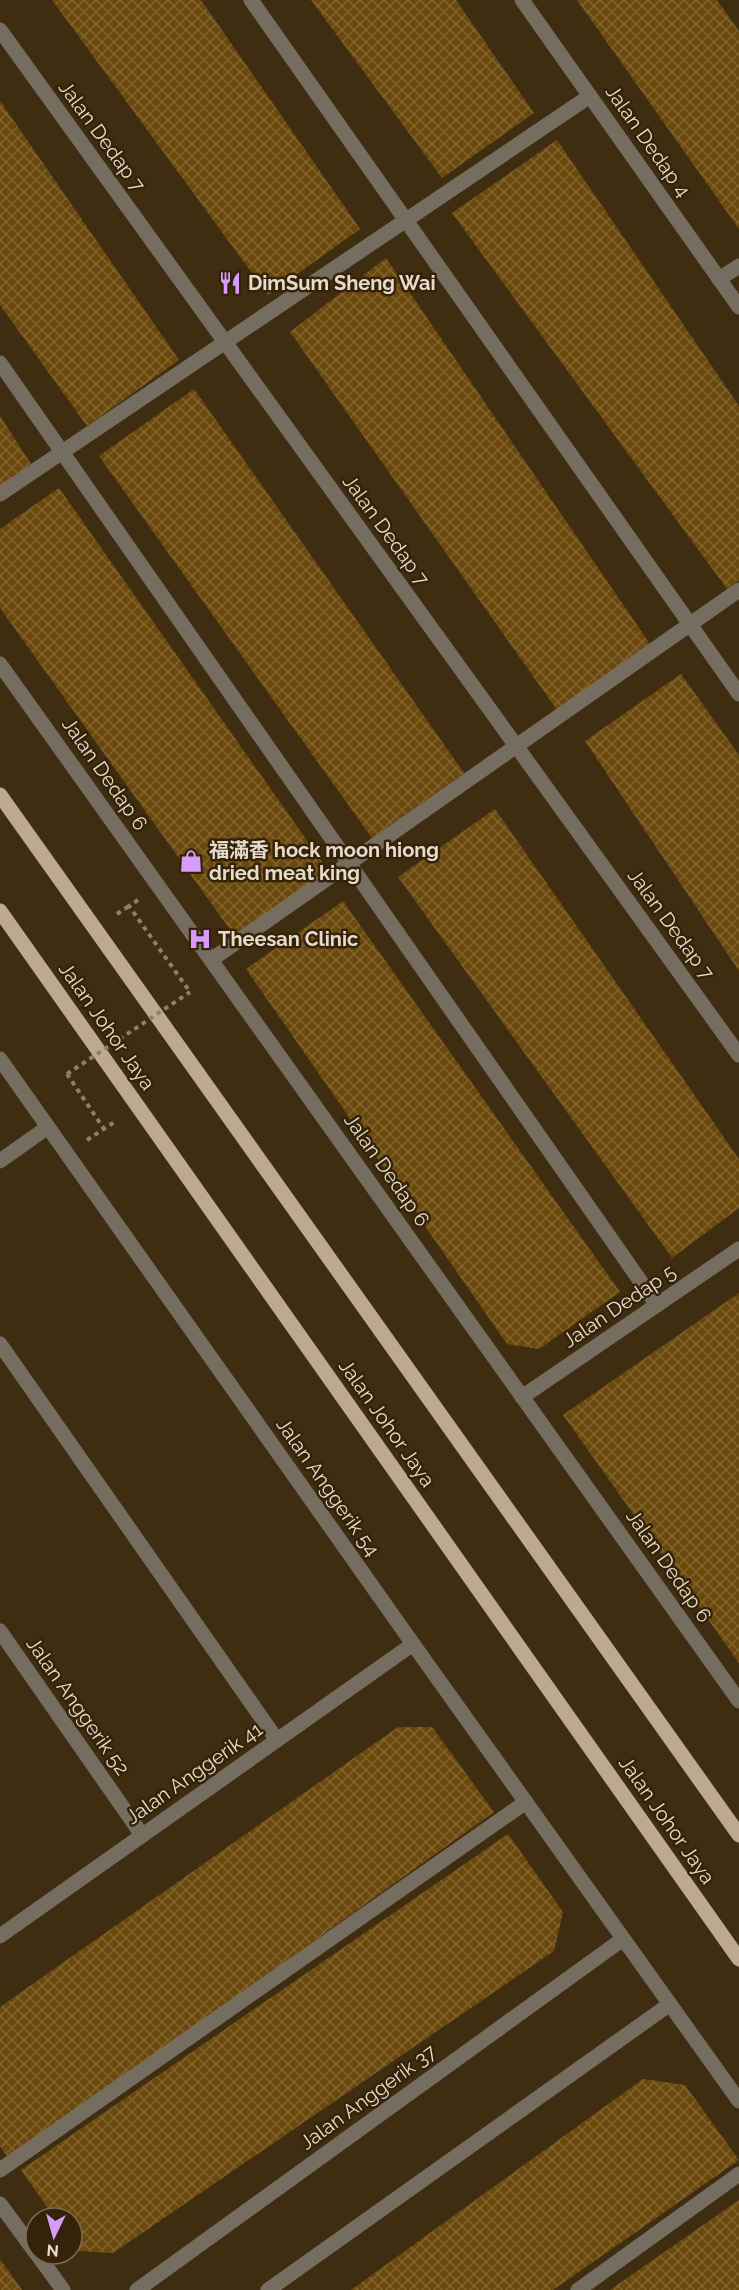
<svg xmlns="http://www.w3.org/2000/svg" width="739" height="2290" viewBox="0 0 739 2290" font-family="Raleway,'Noto Sans SC',sans-serif">
	<style>
		.building { fill: url(#building-cross-hatch) }
		.lines { fill: none; stroke-linecap: round; stroke-linejoin: round }
		.path { stroke: #8d7f69; stroke-width: 4; stroke-dasharray: 4.5 4.5; stroke-linecap: butt }
		.minor { stroke: #766d61; stroke-width: 15 }
		.major { stroke: #bca990; stroke-width: 15 }
		.path-bridge { stroke: #8d7f69; stroke-width: 4; stroke-dasharray: 4.5 4.5; stroke-linecap: butt }
		.labels { text-anchor: middle; dominant-baseline: central; stroke-width: 5; stroke-linejoin: round; paint-order: stroke }
		.street-label { font-size: 20px; fill: #e6dbcc; stroke: #342308 }
		.poi-label { font-size: 20px; font-weight: bold; fill: #e6dbcc; stroke: #342308; text-anchor: start }
	</style>
	<defs>
		<pattern id="building-cross-hatch" width="8" height="8" patternUnits="userSpaceOnUse" patternTransform="scale(1.5)"><rect width="8" height="8" fill="#6b490d"/><path d="M0 0l8 8M0 8l8-8" fill="none" stroke="#80632f"/></pattern>
	</defs>
	<rect width="100%" height="100%" fill="#3f2d12"/>
	<g class="building">
		<path d="M52,0h149l159,229 -92,66z"/>
		<path d="M311,0h145l78,113 -92,65z"/>
		<path d="M577,0h140l22,31v198z"/>
		<path d="M0,101l179,259 -92,66 -87,-121z"/>
		<path d="M557,140l182,266v174l-12,9 -275,-376z"/>
		<path d="M386,258l264,386 -93,66 -267,-378z"/>
		<path d="M194,389l270,384 -92,65 -273,-382z"/>
		<path d="M0,416l31,48 -31,22z"/>
		<path d="M59,488l270,384 -93,66 -236,-330v-79z"/>
		<path d="M681,674l58,81v216l-154,-230z"/>
		<path d="M495,809l244,350v49l-67,50 -274,-381z"/>
		<path d="M343,901l277,391 -81,57 -32,-5 -261,-375z"/>
		<path d="M739,1293v370l-176,-248z"/>
		<path d="M398,1727h34l62,85 -485,347 -9,-13v-139z"/>
		<path d="M508,1834l55,78 -9,39 -441,302 -35,-2 -6,-9v-24h-17l-34,-48z"/>
		<path d="M643,2079l42,6 54,75 -186,130h-202z"/>
		<path d="M739,2200v90h-129z"/>
		<path d="M0,2259l22,31h-22z"/>
	</g>
	<g class="lines">
		<g class="path">
			<path d="M138,900l-9,6 61,86"/>
			<path d="M117,914l12,-8"/>
			<path d="M67,1074l37,55"/>
			<path d="M87,1140l29,-19"/>
		</g>
		<g class="minor">
			<path d="M251,0l488,694"/>
			<path d="M522,0l217,307"/>
			<path d="M0,30l739,1025"/>
			<path d="M719,279l20,-13"/>
			<path d="M0,363l657,942"/>
			<path d="M0,494l590,-398"/>
			<path d="M0,664l739,1037"/>
			<path d="M211,960l528,-370"/>
			<path d="M0,1059l413,585 326,457"/>
			<path d="M0,1161l48,-34"/>
			<path d="M0,1344l277,396"/>
			<path d="M522,1397l217,-148"/>
			<path d="M0,1631l142,204"/>
			<path d="M0,1936l413,-292"/>
			<path d="M0,2170l526,-368"/>
			<path d="M0,2204l36,49"/>
			<path d="M37,2254l26,36"/>
			<path d="M137,2290l486,-351"/>
			<path d="M268,2290l402,-286"/>
			<path d="M578,2290l161,-116"/>
		</g>
		<g class="major">
			<path d="M0,795l739,1040"/>
			<path d="M0,911l739,1048"/>
		</g>
		<path class="path-bridge" d="M67,1074l123,-82"/>
	</g>
	<defs>
		<g id="restaurant-bare" transform="scale(1.8)"><path d="M-5-6h1v4h1v-4h1v4h1v-4h1v5L-1.5 .5V6h-2V.5L-5-1ZM5-6V6H3V1.5H1.5Q1.5-4 5-6Z" fill="#d79bf9" stroke="#342308" stroke-width="2.5" paint-order="stroke"/></g>
		<g id="shop-bare" transform="scale(1.8)"><path d="M-5-2.5h2.3a2.7 3.5 0 0 1 5.4 0H5L5.5 6h-11ZM-1.5-2.5h3a1.5 2.3 0 0 0-3 0Z" fill="#d79bf9" stroke="#342308" stroke-width="2.5" paint-order="stroke"/></g>
		<g id="hospital-bare" transform="scale(1.8)"><path d="M-5-5h3v3.5h4V-5h3V5h-3V1.5h-4V5h-3Z" fill="#d79bf9" stroke="#342308" stroke-width="2.5" paint-order="stroke"/></g>
	</defs>
	<g fill-rule="evenodd">
		<use href="#restaurant-bare" x="230" y="283"/>
		<use href="#shop-bare" x="191" y="861"/>
		<use href="#hospital-bare" x="200" y="939"/>
	</g>
	<g class="labels">
		<g class="street-label">
			<text transform="translate(102 136) rotate(54)">Jalan Dedap 7</text>
			<text transform="translate(648 141) rotate(55)">Jalan Dedap 4</text>
			<text transform="translate(386 530) rotate(54)">Jalan Dedap 7</text>
			<text transform="translate(105 774) rotate(55)">Jalan Dedap 6</text>
			<text transform="translate(671 924) rotate(54)">Jalan Dedap 7</text>
			<text transform="translate(107 1026) rotate(55)">Jalan Johor Jaya</text>
			<text transform="translate(387 1170) rotate(55)">Jalan Dedap 6</text>
			<text transform="translate(619 1306) rotate(-34)">Jalan Dedap 5</text>
			<text transform="translate(387 1423) rotate(55)">Jalan Johor Jaya</text>
			<text transform="translate(328 1487) rotate(55)">Jalan Anggerik 54</text>
			<text transform="translate(669 1566) rotate(55)">Jalan Dedap 6</text>
			<text transform="translate(78 1706) rotate(55)">Jalan Anggerik 52</text>
			<text transform="translate(194 1773) rotate(-35)">Jalan Anggerik 41</text>
			<text transform="translate(667 1820) rotate(55)">Jalan Johor Jaya</text>
			<text transform="translate(368 2097) rotate(-36)">Jalan Anggerik 37</text>
		</g>
		<g class="poi-label">
			<text x="248" y="283">DimSum Sheng Wai</text>
			<text x="209" y="850">福滿香 hock moon hiong<tspan x="209" dy="23">dried meat king</tspan></text>
			<text x="218" y="939">Theesan Clinic</text>
		</g>
	</g>
	<g transform="translate(54 2236) rotate(185)"><circle r="28" fill="#342308" stroke="#7b6d56" stroke-width="1.5"/>
	<path d="M0-4.5L10 22L0 15L-10 22Z" fill="#d79bf9"/>
	<text y="-9" font-size="16" font-weight="bold" text-anchor="middle" fill="#e6dbcc">N</text>
	</g>
</svg>
